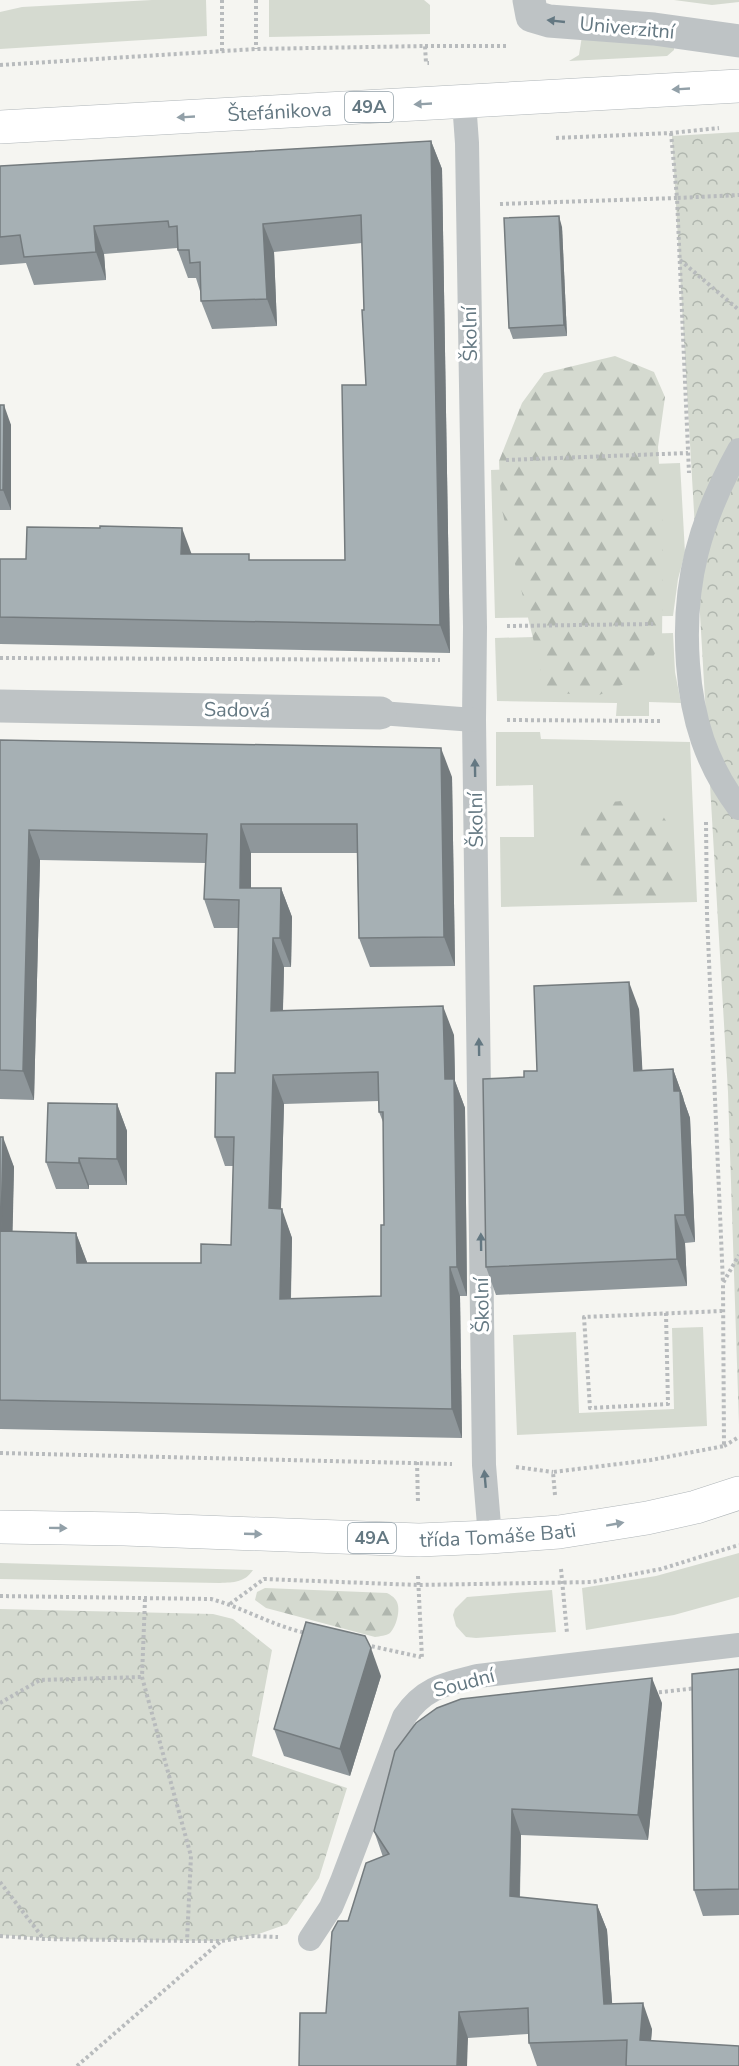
<svg xmlns="http://www.w3.org/2000/svg" width="739" height="2066" viewBox="0 0 739 2066" font-family="'Nunito Sans',sans-serif">
	<style>
		.grass { fill: #d5dad0 }
		.forest { fill: url(#forest-firs) }
		.park { fill: url(#park-crowns) }
		.lines { fill: none; stroke-linecap: round; stroke-linejoin: round }
		.primary-casing { stroke: #afb5b8; stroke-width: 34 }
		.path { stroke: #b8bbbd; stroke-width: 4; stroke-dasharray: 3 3; stroke-linecap: butt }
		.pedestrian { stroke: #bec3c5; stroke-width: 24 }
		.minor { stroke: #bec3c5; stroke-width: 33 }
		.primary { stroke: #fff; stroke-width: 33 }
		.wall { fill: #8f979b; fill-rule: evenodd }
		.shaded-wall { fill: #747b7e }
		.building { fill: #a6b0b4; stroke: #747b7e; stroke-width: 1.5; fill-rule: evenodd }
		.oneway { fill: #647882 }
		.oneway2 { fill: #92a0a8 }
		.labels { text-anchor: middle; dominant-baseline: central; stroke-width: 6; stroke-linejoin: round; paint-order: stroke }
		.shield { fill: #fff; stroke: #92a0a8; stroke-width: 1.5 }
		.shield-label { font-size: 18px; font-weight: bold; fill: #647882 }
		.street-label { font-size: 20px; fill: #647882; stroke: #fff }
	</style>
	<defs>
		<pattern id="forest-firs" width="22" height="20" patternUnits="userSpaceOnUse" patternTransform="scale(1.5)"><rect width="22" height="20" fill="#d5dad0"/><path d="M5 1l3.5 6h-7zM16 11l3.5 6h-7z" fill="#b0b6ae"/></pattern>
		<pattern id="park-crowns" width="20" height="18" patternUnits="userSpaceOnUse" patternTransform="scale(1.5)"><rect width="20" height="18" fill="#d5dad0"/><path d="M2 6a3 3 0 1 1 6 0M12 15a3 3 0 1 1 6 0" fill="none" stroke="#b0b6ae"/></pattern>
	</defs>
	<rect width="100%" height="100%" fill="#f5f5f1"/>
	<g class="grass">
		<path d="M152,0h54l1,36 -207,13v-37l22,-5z"/>
		<path d="M269,0h155l6,5v29l-161,3z"/>
		<path d="M674,0h65v2l-27,3z"/>
		<path d="M582,36l92,10v4l-7,6 -98,5 10,-6z"/>
		<path d="M680,463l5,90 -7,26 -5,37 -178,2 -4,-148z"/>
		<path d="M673,633l2,39 6,31 -32,-1v14h-33l1,-13 -120,-2 -2,-63z"/>
		<path d="M496,732h44l1,7 149,3 7,160 -196,5 -1,-70h34l-1,-52 -37,1z"/>
		<path d="M703,1327l4,99 -190,9 -4,-100 63,-3 3,81 95,-4 -2,-81z"/>
		<path d="M739,1553v44l-65,18 -88,15 -4,-42 74,-12z"/>
		<path d="M0,1563l253,7c-9,13 -19,12 -33,13l-220,-4z"/>
		<path d="M552,1590l4,42 -80,6 -10,-1 -10,-11 -3,-11 2,-6 12,-12z"/>
	</g>
	<g class="forest">
		<path d="M615,356l39,16 11,25 -7,50 5,84 -1,110 -20,35 -45,20 -51,-4 -45,-186 -2,-45 23,-58 22,-30z"/>
		<path d="M632,800l29,13 14,22 4,17 -2,25 -16,20c-16,1 -36,4 -52,-1 -4,-1 -8,-5 -12,-8 -24,-19 -20,-43 -12,-69l26,-17z"/>
		<path d="M265,1588l122,5c2,1 7,4 8,6 7,7 2,27 -5,34 -4,3 -10,3 -15,4l-109,-29 -11,-8 2,-8z"/>
	</g>
	<g class="park">
		<path d="M739,132v1292l-11,-332 -56,-956z"/>
		<path d="M0,1609l213,5 20,5 39,31 -20,106 95,32 -28,90 -32,46 -31,11 -35,6 -160,-2 -61,-4z"/>
	</g>
	<g class="lines">
		<g class="primary-casing">
			<g id="primary">
				<path id="s1" d="M0,127l739,-41"/>
				<path id="s2" d="M0,1527l124,2 295,11 71,-3 69,-5 88,-14 49,-11 43,-14"/>
			</g>
		</g>
		<g class="path">
			<path d="M222,0v51"/>
			<path d="M256,0v49"/>
			<path d="M425,46h84"/>
			<path d="M0,65l256,-16 169,-3 1,17h3"/>
			<path d="M671,133l6,65 62,-3"/>
			<path d="M556,138l115,-5 48,-5"/>
			<path d="M500,204l177,-6 12,275"/>
			<path d="M680,260l59,50"/>
			<path d="M506,460l182,-7"/>
			<path d="M507,626l146,-2"/>
			<path d="M0,658l440,2"/>
			<path d="M507,720l155,1"/>
			<path d="M706,822l1,93 16,368"/>
			<path d="M666,1313l2,91 -78,4 -6,-91 138,-6"/>
			<path d="M724,1446l15,-9"/>
			<path d="M0,1453l452,11"/>
			<path d="M417,1462l1,41"/>
			<path d="M516,1467l37,5"/>
			<path d="M555,1495l-2,-23 98,-12 73,-14 -1,-163 16,-28"/>
			<path d="M561,1569l6,64"/>
			<path d="M418,1576l4,83"/>
			<path d="M0,1596l211,3c33,9 62,27 95,34"/>
			<path d="M145,1599l-3,78 49,179 -4,85"/>
			<path d="M230,1604l34,-25 154,6 174,-3 69,-13 78,-24"/>
			<path d="M366,1645l55,12"/>
			<path d="M653,1693l44,-5"/>
			<path d="M0,1703l40,-23 102,-3"/>
			<path d="M0,1882l43,56"/>
			<path d="M0,1936l43,3 144,2h34l32,-5 25,1"/>
			<path d="M77,2066l143,-124"/>
		</g>
		<g class="pedestrian">
			<path d="M464,102l3,41 8,484 -1,93 10,745 6,72"/>
			<path d="M739,450c-39,70 -57,133 -51,214 4,55 18,100 51,144"/>
			<path d="M380,713l94,7"/>
			<path d="M310,1939l21,-32 11,-26 62,-164c20,-30 42,-33 74,-41l261,-31"/>
		</g>
		<g class="minor">
			<path d="M529,0l3,16 17,5 105,8 85,12"/>
			<path d="M0,706l380,7"/>
		</g>
		<use href="#primary" class="primary"/>
	</g>
	<g class="wall">
		<path d="M431,141l11,28 8,484 -450,-9v-85h26l165,-5 60,6h94l21,-175 -4,-142 -88,9 3,74 -65,3 -11,-28v-10h-1l-4,-13h-8l-11,-30 -73,6 2,26 -72,5 -8,-22 -26,2v-99z"/>
		<path d="M562,227l5,109 -54,3 -4,-11z"/>
		<path d="M0,405l11,20v85h-11z"/>
		<path d="M0,740l452,37 3,189 -85,1 -11,-29 -2,-85h-106v35h30l11,29 -1,50h-7l-1,43 171,25 1,46 10,27 2,188h-7l2,142 -462,-9v-292l14,30 -2,64 64,2 11,30h114l30,-18 2,-79h-8l-10,-29 20,-64 4,-145h-25l-10,-29 1,-36 -165,-3 -6,240 -34,-1zM379,1101v11l4,10 1,103 -3,71 -90,3 1,-61 -11,-29 3,-105z"/>
		<path d="M639,1009l3,61 31,-1 10,28 1,4 6,17 5,124 -10,1 2,43 -191,9 -10,-28 51,-196z"/>
		<path d="M117,1104l10,27v54h-38v4h-33l-10,-27z"/>
		<path d="M739,1669v246l-36,1 -9,-26z"/>
		<path d="M381,1676l-31,100 -66,-20 -10,-27z"/>
		<path d="M662,1703l-14,137 -127,-5 -1,62 77,8 10,25 5,74 40,25 -1,11 88,26h-202l-8,-23 -1,-9 -60,4 -142,-25 22,-92 35,-64 -9,-26z"/>
	</g>
	<g class="shaded-wall">
		<path d="M431,141l11,28 8,484 -10,-28z"/>
		<path d="M559,216l3,11 5,109 -3,-11z"/>
		<path d="M263,224l11,28 3,74 -10,-27z"/>
		<path d="M94,226l10,28 2,26 -10,-28z"/>
		<path d="M4,405l7,20v85l-8,-20z"/>
		<path d="M182,528l10,27 -11,-1z"/>
		<path d="M441,748l11,29 3,189 -11,-29z"/>
		<path d="M241,824l10,29v64l-11,-29z"/>
		<path d="M29,830l11,30 -6,240 -11,-29z"/>
		<path d="M281,888l11,29 -1,50 -11,-29z"/>
		<path d="M273,938l11,29 -2,73 -11,-29z"/>
		<path d="M629,982l10,27 5,89 -10,-27z"/>
		<path d="M443,1006l11,29 1,46 10,27 2,188 -10,-29 -12,-188z"/>
		<path d="M673,1069l10,28 1,4 6,17 5,124 -10,-27 -11,-124z"/>
		<path d="M273,1075l11,29 -4,133 -11,-29z"/>
		<path d="M117,1104l10,27v54l-10,-26z"/>
		<path d="M3,1137l11,30 -2,93 -11,-29z"/>
		<path d="M79,1158l10,27v4l-10,-26z"/>
		<path d="M282,1209l10,29 -2,90 -10,-29z"/>
		<path d="M675,1215l10,28 2,43 -10,-27z"/>
		<path d="M76,1233l11,29v30l-10,-29z"/>
		<path d="M450,1267l10,29 2,142 -10,-29z"/>
		<path d="M371,1648l10,28 -31,100 -10,-27z"/>
		<path d="M652,1678l10,25 -14,137 -10,-25z"/>
		<path d="M512,1809l9,26 -2,86 -9,-25z"/>
		<path d="M597,1905l10,25 7,100 -10,-26z"/>
		<path d="M643,2003l9,26 -3,36 -9,-25z"/>
		<path d="M459,2012l9,26 -1,28h-10z"/>
	</g>
	<g class="building">
		<path d="M431,141l9,484 -440,-8v-58h26l1,-32 73,1v-2l82,2 -1,26h68v6h96l-3,-175h24l-4,-75h2l-3,-95 -98,9 4,75 -66,2 -1,-39 -10,1 -1,-13h-11l-1,-24 -8,1 -1,-6 -74,5 2,26 -72,5 -4,-22 -20,2v-71z"/>
		<path d="M559,216l5,109 -55,3 -5,-110z"/>
		<path d="M0,405h4l-1,85h-3z"/>
		<path d="M0,740l441,8 3,189 -85,1 -2,-114h-116l-1,64h41l-1,50h-7l-2,73 172,-5 2,73h9l3,188h-7l2,142 -452,-9v-263h3l-2,94 75,2 1,30h124v-19l30,1 3,-108h-19l1,-64h19l4,-173 -35,-1 3,-65 -178,-4 -6,241 -23,-1zM378,1072l1,40h4l1,113h-3v71l-101,3 2,-90 -13,-1 4,-133z"/>
		<path d="M629,982l5,89 39,-2 1,22h6l5,124h-10l2,44 -191,8 -3,-188 41,-2v-6h13l-3,-85z"/>
		<path d="M48,1103l69,1v55l-38,-1v5l-33,-1z"/>
		<path d="M306,1622l59,14 6,12 -31,101 -66,-20z"/>
		<path d="M739,1669v220l-45,1 -2,-216z"/>
		<path d="M652,1678l-14,137 -126,-6 -2,87 87,9 7,99 39,-1 -3,37 99,6v20h-113l1,-26 -98,3 -1,-35 -69,4 -2,54h-158l1,-53h26l6,-81 6,-11h10l18,-58 23,-9 -15,-23 21,-80 21,-28 21,-15 24,-9z"/>
	</g>
	<defs><path id="oneway-solid" d="M-6-.8H1V-3.2L6.5 0L1 3.2V.8H-6Z" transform="scale(1.5)"/></defs>
	<g class="oneway">
		<use href="#oneway-solid" transform="translate(556 21) rotate(-174)"/>
		<use href="#oneway-solid" transform="translate(475 768) rotate(-91)"/>
		<use href="#oneway-solid" transform="translate(479 1047) rotate(-91)"/>
		<use href="#oneway-solid" transform="translate(481 1242) rotate(-91)"/>
		<use href="#oneway-solid" transform="translate(485 1479) rotate(-95)"/>
	</g>
	<g class="oneway2">
		<use href="#oneway-solid" transform="translate(681 89) rotate(177)"/>
		<use href="#oneway-solid" transform="translate(423 104) rotate(177)"/>
		<use href="#oneway-solid" transform="translate(186 117) rotate(177)"/>
		<use href="#oneway-solid" transform="translate(615 1524) rotate(-10)"/>
		<use href="#oneway-solid" transform="translate(58 1528) rotate(1)"/>
		<use href="#oneway-solid" transform="translate(253 1534) rotate(2)"/>
	</g>
	<g class="labels">
		<g class="shield">
			<rect x="345" y="92" width="48" height="30" rx="4.5"/>
			<rect x="348" y="1523" width="48" height="30" rx="4.5"/>
		</g>
		<g class="shield-label">
			<text x="369" y="107">49A</text>
			<text x="372" y="1538">49A</text>
		</g>
		<g class="street-label">
			<text transform="translate(627 28) rotate(5)">Univerzitní</text>
			<text stroke="none"><textPath href="#s1" startOffset="280">Štefánikova</textPath></text>
			<text transform="translate(470 334) rotate(-91)">Školní</text>
			<text transform="translate(237 710) rotate(1)">Sadová</text>
			<text transform="translate(476 820) rotate(-91)">Školní</text>
			<text transform="translate(482 1305) rotate(-91)">Školní</text>
			<text stroke="none"><textPath href="#s2" startOffset="498">třída Tomáše Bati</textPath></text>
			<text transform="translate(464 1683) rotate(-15)">Soudní</text>
		</g>
	</g>
</svg>
